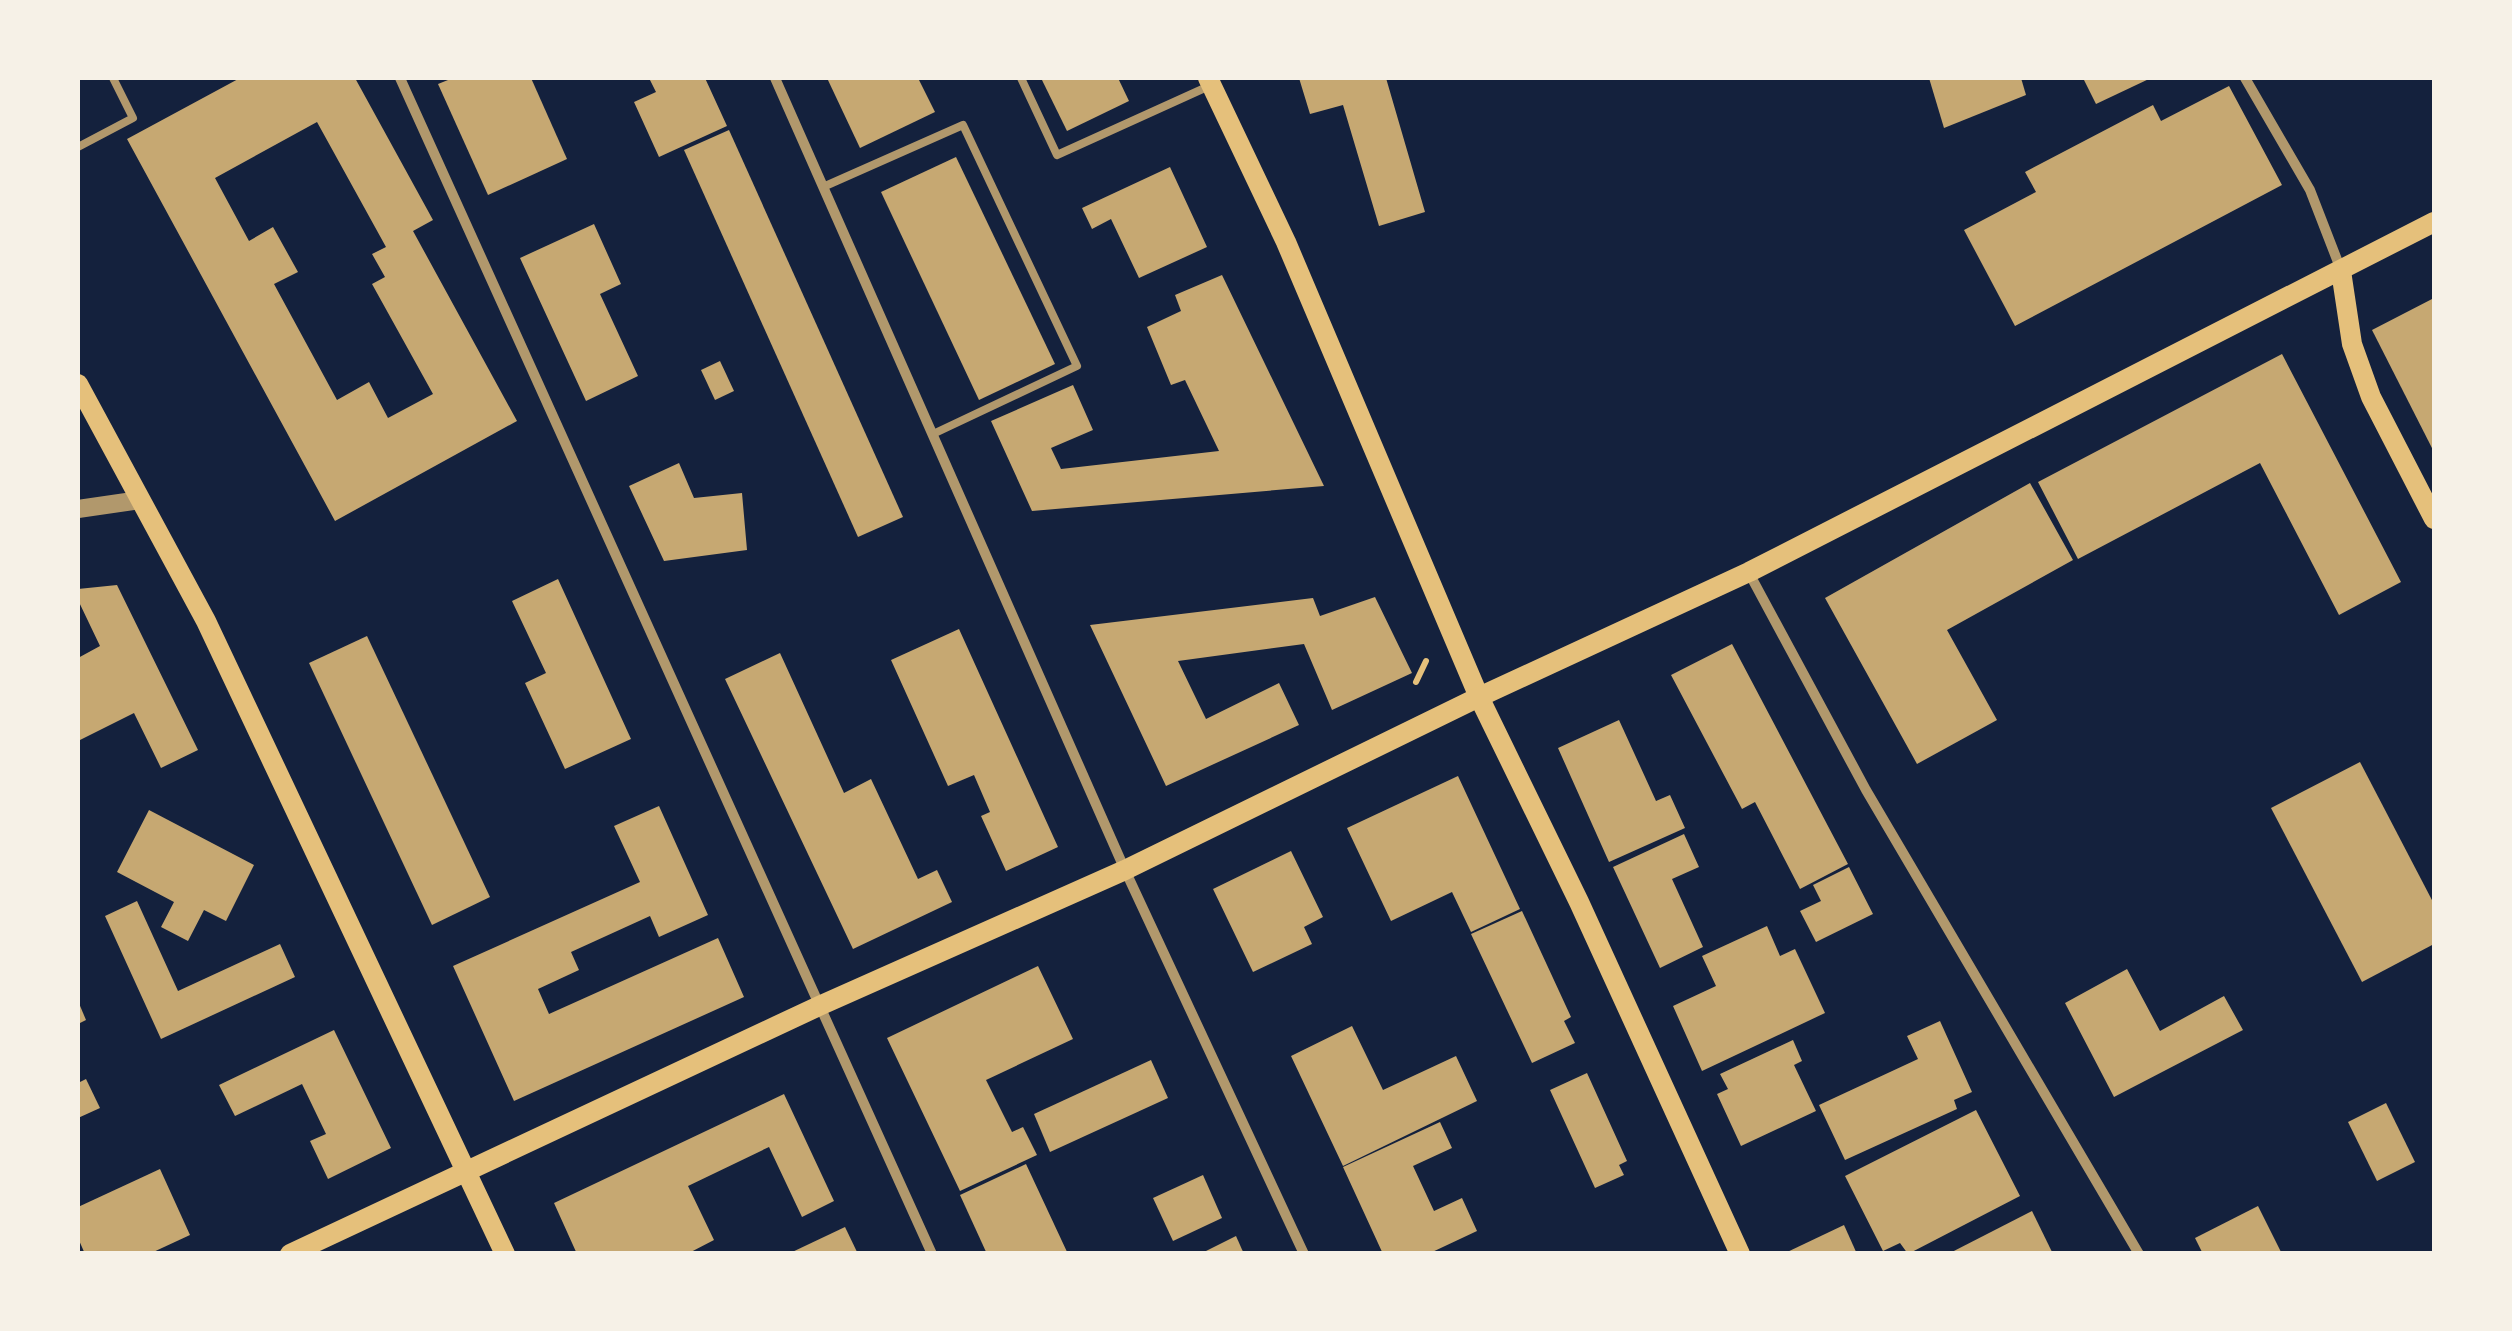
<svg xmlns="http://www.w3.org/2000/svg" width="2512" height="1331" viewBox="0 0 2512 1331" font-family="'Nunito Sans',sans-serif">
	<style>
		.building { fill: #c6a872; fill-rule: evenodd }
		.lines { fill: none; stroke-linecap: round; stroke-linejoin: round }
		.path { stroke: #e5c07b; stroke-width: 6 }
		.service { stroke: #b1986c; stroke-width: 8 }
		.minor { stroke: #b1986c; stroke-width: 10 }
		.tertiary { stroke: #b1986c; stroke-width: 18 }
		.secondary { stroke: #e5c07b; stroke-width: 20 }
	</style>
	<rect width="100%" height="100%" fill="#14213d"/>
	<g class="building">
		<path d="M240,78h115l78,142 -20,11 104,190 -182,100 -208,-382zM317,122l69,125 -14,7 13,23 -13,7 61,110 -45,24 -19,-36 -32,18 -63,-116 24,-12 -25,-45 -24,14 -34,-63z"/>
		<path d="M453,78h78l36,81 -79,36 -50,-111z"/>
		<path d="M649,78h56l22,48 -68,31 -25,-55 22,-10z"/>
		<path d="M827,78h91l17,34 -75,36z"/>
		<path d="M1041,78h77l11,23 -62,30z"/>
		<path d="M1299,78h87l39,134 -46,14 -36,-121 -33,9z"/>
		<path d="M1929,78h92l5,17 -82,33z"/>
		<path d="M2083,78h68l-55,26z"/>
		<path d="M2229,86l53,99 -267,141 -51,-96 72,-38 -11,-20 128,-67 8,16z"/>
		<path d="M729,130l174,387 -45,20 -174,-387z"/>
		<path d="M956,157l99,207 -76,36 -98,-208z"/>
		<path d="M1170,167l37,80 -68,31 -28,-59 -19,10 -10,-21z"/>
		<path d="M594,224l27,60 -21,10 38,82 -52,25 -66,-143z"/>
		<path d="M1222,275l102,211 -292,25 -41,-90 82,-36 20,45 -42,18 10,21 158,-18 -34,-71 -14,5 -24,-58 34,-16 -6,-16z"/>
		<path d="M2434,298v154l-62,-122z"/>
		<path d="M2282,354l119,228 -62,33 -79,-152 -182,96 -40,-77z"/>
		<path d="M720,361l14,30 -19,9 -14,-30z"/>
		<path d="M679,463l15,35 48,-5 5,57 -83,11 -35,-75z"/>
		<path d="M2030,483l43,77 -126,70 50,90 -80,44 -92,-166z"/>
		<path d="M558,579l73,160 -66,30 -40,-86 21,-10 -34,-72z"/>
		<path d="M117,585l81,165 -37,18 -27,-55 -56,28v-83l22,-12 -22,-46v-11z"/>
		<path d="M1375,597l37,76 -80,37 -28,-66 -126,17 28,58 73,-36 20,42 -133,61 -76,-161 223,-27 7,18z"/>
		<path d="M959,629l99,218 -52,24 -25,-55 9,-4 -16,-37 -26,11 -57,-126z"/>
		<path d="M367,636l123,261 -58,28 -123,-262z"/>
		<path d="M1732,644l116,220 -48,25 -45,-87 -13,7 -71,-134z"/>
		<path d="M780,653l64,140 27,-14 47,100 19,-9 15,32 -99,47 -128,-270z"/>
		<path d="M1619,720l37,81 14,-6 15,33 -76,34 -51,-114z"/>
		<path d="M2360,762l74,142v40l-72,38 -91,-174z"/>
		<path d="M1458,776l62,133 -49,23 -19,-40 -61,29 -44,-93z"/>
		<path d="M659,806l49,109 -49,22 -9,-21 -79,36 8,18 -41,19 11,25 169,-76 26,59 -230,104 -61,-135 187,-84 -26,-56z"/>
		<path d="M149,810l105,55 -28,56 -22,-11 -16,31 -27,-14 13,-25 -57,-30z"/>
		<path d="M1684,834l15,33 -27,12 31,68 -43,21 -47,-101z"/>
		<path d="M1291,851l32,66 -19,10 8,17 -59,28 -40,-83z"/>
		<path d="M1849,867l24,47 -57,28 -16,-31 21,-10 -8,-16z"/>
		<path d="M137,901l41,90 102,-47 15,33 -134,62 -56,-123z"/>
		<path d="M1522,911l49,106 -7,4 11,22 -43,20 -61,-129z"/>
		<path d="M1767,926l13,30 15,-7 30,64 -123,58 -29,-65 43,-20 -14,-30z"/>
		<path d="M1038,966l35,73 -87,41 26,52 11,-5 14,28 -77,36 -73,-153z"/>
		<path d="M2127,969l33,62 64,-35 19,34 -129,67 -49,-94z"/>
		<path d="M78,1001l8,19 -8,4z"/>
		<path d="M1940,1021l32,71 -18,8 3,9 -112,51 -26,-55 99,-46 -11,-23z"/>
		<path d="M1352,1026l31,64 73,-34 21,45 -134,65 -52,-110z"/>
		<path d="M334,1030l57,118 -63,31 -18,-38 16,-7 -24,-50 -67,32 -16,-31z"/>
		<path d="M1793,1040l9,21 -8,4 22,46 -75,35 -24,-52 11,-5 -8,-15z"/>
		<path d="M1151,1060l17,38 -118,54 -16,-38z"/>
		<path d="M1587,1073l40,88 -8,4 5,10 -29,13 -45,-98z"/>
		<path d="M86,1079l14,29 -22,10v-35z"/>
		<path d="M784,1094l50,107 -32,16 -33,-70 -81,39 26,54 -27,14h-110l-23,-51z"/>
		<path d="M2386,1103l29,59 -38,19 -29,-59z"/>
		<path d="M1976,1110l44,86 -112,58 -8,-11 -17,8 -38,-75z"/>
		<path d="M1440,1122l12,26 -39,18 21,45 28,-13 15,33 -49,23h-45l-40,-87z"/>
		<path d="M1026,1164l42,90h-81l-27,-59z"/>
		<path d="M160,1169l30,66 -41,19h-64l-7,-16v-31z"/>
		<path d="M1203,1175l19,43 -49,23 -20,-43z"/>
		<path d="M2258,1206l24,48h-79l-8,-16z"/>
		<path d="M2032,1211l21,43h-105z"/>
		<path d="M1844,1225l13,29h-74z"/>
		<path d="M845,1227l13,27h-70z"/>
		<path d="M1236,1236l8,18h-44z"/>
	</g>
	<g class="lines">
		<path class="path" d="M1416,682l10,-21"/>
		<g class="service">
			<path d="M1021,78l36,77 150,-68"/>
			<path d="M78,147l55,-29 -20,-40"/>
			<path d="M823,187l140,-62 114,241 -144,68"/>
		</g>
		<g class="minor">
			<path d="M400,78l532,1176"/>
			<path d="M775,78l350,792 179,384"/>
			<path d="M2245,78l65,112 31,80"/>
			<path d="M1749,573l117,217 273,464"/>
		</g>
		<path class="tertiary" d="M78,509l62,-9"/>
		<g class="secondary">
			<path d="M1208,78l78,164 193,455 100,205 161,352"/>
			<path d="M2341,271l11,73 19,53 63,122"/>
			<path d="M78,384l128,237 299,633"/>
			<path d="M290,1254l529,-248 306,-136 354,-173 270,-125 685,-350"/>
		</g>
	</g>
	<rect width="2512" height="1331" fill="none" stroke="#f6f1e7" stroke-width="160"/>
</svg>
